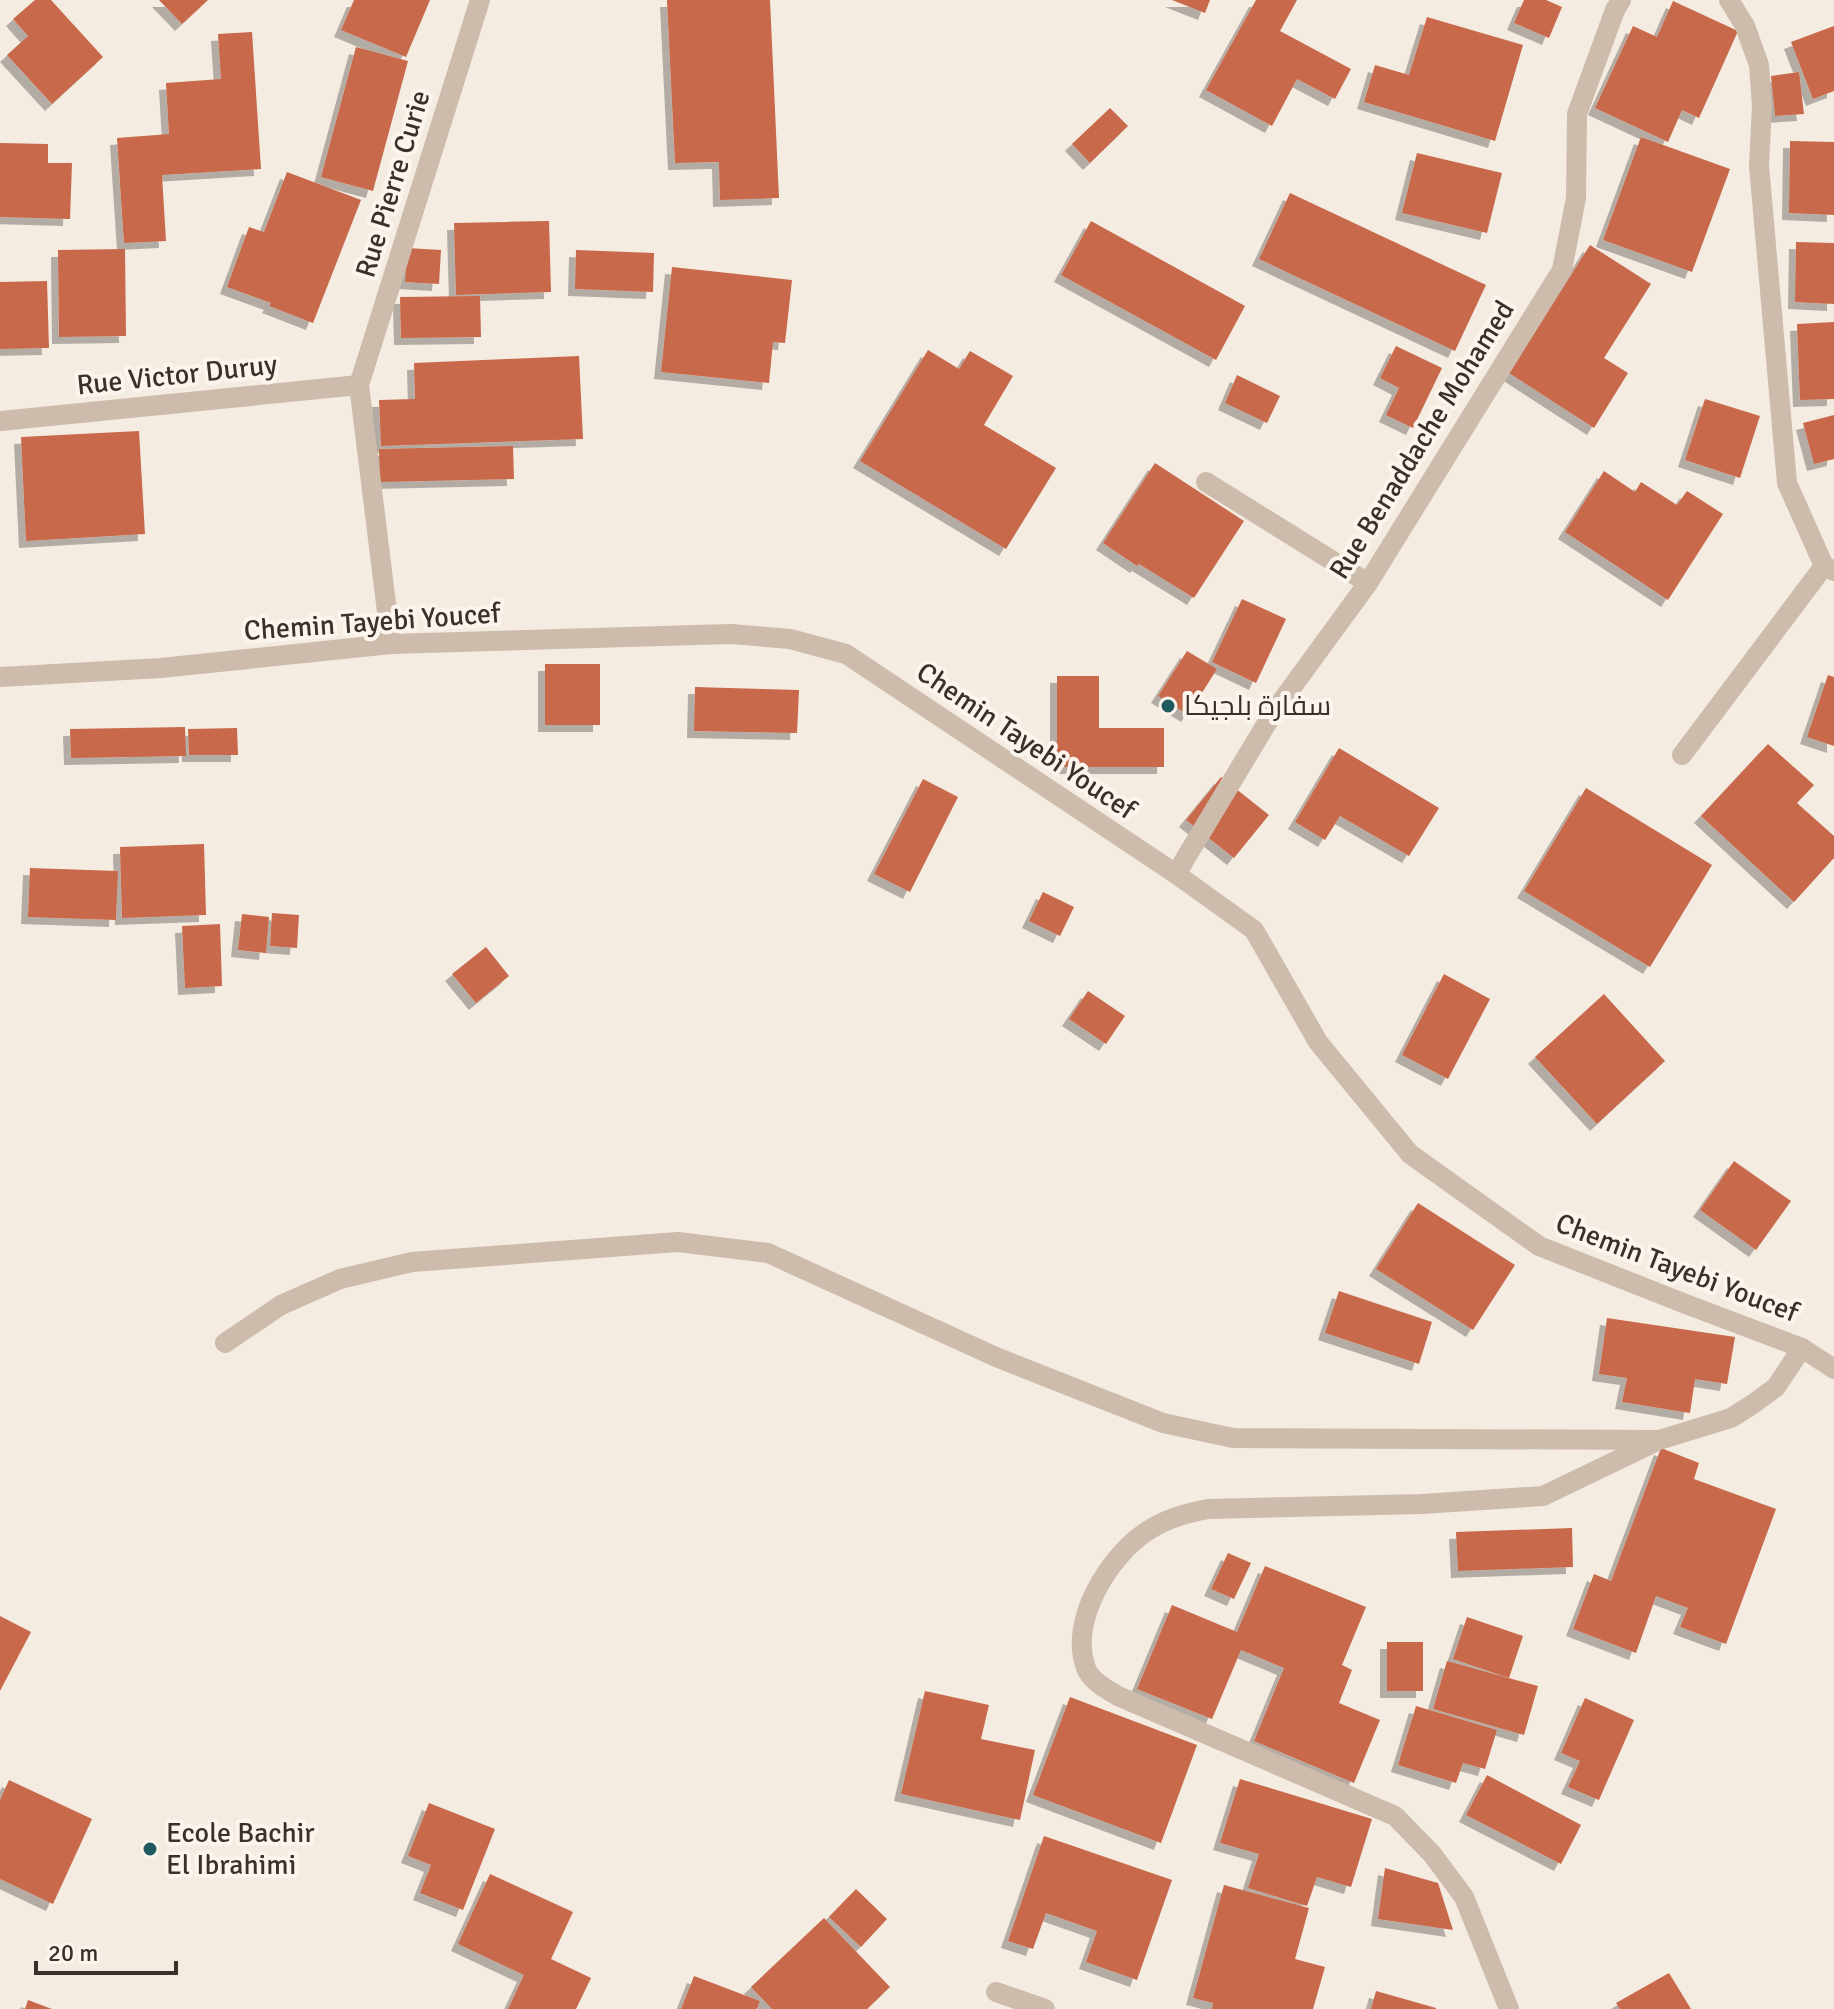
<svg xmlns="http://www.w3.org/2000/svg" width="1834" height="2009" viewBox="0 0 1834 2009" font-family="Signika,Cairo,sans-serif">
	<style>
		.building { fill: #c8694b; filter: url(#shadow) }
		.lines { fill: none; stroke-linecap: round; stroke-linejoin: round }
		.street { stroke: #cdbbac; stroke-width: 20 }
		.poi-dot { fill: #1f5a5e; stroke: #fbf5ee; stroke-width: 3 }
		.labels { text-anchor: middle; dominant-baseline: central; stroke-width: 8; stroke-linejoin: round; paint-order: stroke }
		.street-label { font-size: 28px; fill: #3b302b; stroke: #fbf5ee }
		.poi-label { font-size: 28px; fill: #3b302b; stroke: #fbf5ee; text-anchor: start }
	</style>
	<defs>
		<filter id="shadow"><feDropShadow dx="-7" dy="7" stdDeviation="0" flood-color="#0004"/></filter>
	</defs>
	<rect width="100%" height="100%" fill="#f4ebe1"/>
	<g class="building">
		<path d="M35,0h16l52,57 -51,47 -45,-49 21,-19 -15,-17z"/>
		<path d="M159,0h49l-26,24z"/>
		<path d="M354,0h76l-24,57 -65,-27z"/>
		<path d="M667,0h103l9,198 -59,2 -1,-38 -44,1z"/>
		<path d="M1172,0h38l-5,13z"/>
		<path d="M1256,0h41l-17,31 71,38 -16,30 -38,-20 -25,47 -66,-36z"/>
		<path d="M1524,0h22l16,7 -13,31 -35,-15z"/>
		<path d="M1673,1l65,30 -39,87 -17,-8 -14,32 -73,-34 38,-82 24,11z"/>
		<path d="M1427,17l96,28 -28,96 -131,-39 11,-37 34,10z"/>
		<path d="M1834,26v65l-21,8 -22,-57z"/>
		<path d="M252,32l9,137 -99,6 4,66 -42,2 -7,-105 52,-4 -3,-51 55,-4 -3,-45z"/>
		<path d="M356,47l52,14 -35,130 -52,-14z"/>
		<path d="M1799,72l5,42 -29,2 -4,-40z"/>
		<path d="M1110,108l18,18 -38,37 -18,-19z"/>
		<path d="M1641,137l89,32 -38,103 -89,-32z"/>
		<path d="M1790,141l44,1v73l-45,-2z"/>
		<path d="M0,143l48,1v19h24l-2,56 -70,-2z"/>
		<path d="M1417,153l85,20 -15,60 -85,-20z"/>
		<path d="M287,172l74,28 -48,123 -44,-17 2,-3 -44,-16 22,-60 15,5z"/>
		<path d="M1290,193l196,92 -31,66 -196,-92z"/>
		<path d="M549,221l2,71 -95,3 -2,-72z"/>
		<path d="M1091,221l154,85 -29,54 -155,-85z"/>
		<path d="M1796,242l38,1v61l-39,-2z"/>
		<path d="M1590,245l61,39 -47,74 24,15 -34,55 -85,-55z"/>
		<path d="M407,248l34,2 -2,34 -34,-2z"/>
		<path d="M125,249l1,87 -67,1 -1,-87z"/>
		<path d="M576,250l78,3 -1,39 -78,-3z"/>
		<path d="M672,267l120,13 -7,63 -12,-1 -4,41 -108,-11z"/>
		<path d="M47,281l2,67 -49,1v-67z"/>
		<path d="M480,296l1,41 -80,1 -1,-41z"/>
		<path d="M1834,322v77l-34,1 -3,-76z"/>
		<path d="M1396,346l46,22 -29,60 -27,-13 13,-27 -19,-10z"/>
		<path d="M928,350l31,19 11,-18 43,25 -29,49 72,43 -50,81 -146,-88z"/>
		<path d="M579,356l4,83 -202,7 -2,-46 36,-1 -1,-36z"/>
		<path d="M1237,375l43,21 -13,27 -42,-20z"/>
		<path d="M1705,399l55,17 -20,62 -55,-18z"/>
		<path d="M1834,415v44l-20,5 -11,-41z"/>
		<path d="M139,431l6,103 -119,7 -5,-104z"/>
		<path d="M513,446l1,33 -134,3 -1,-33z"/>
		<path d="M1155,463l89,58 -50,77 -55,-34 -2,2 -34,-23z"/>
		<path d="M1604,471l31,21 6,-10 36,23 10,-14 36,23 -55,86 -103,-68z"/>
		<path d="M1242,599l44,20 -30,64 -44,-21z"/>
		<path d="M1187,651l30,18 -29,46 -30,-19z"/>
		<rect x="545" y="664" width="55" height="61"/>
		<path d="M1828,675l6,2v69l-27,-9z"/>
		<path d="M1057,676h42v52h65v39h-107z"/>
		<path d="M695,687l104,3 -2,43 -103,-2z"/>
		<path d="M185,727l1,29 -115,2 -1,-29z"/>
		<path d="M237,728l1,27h-49l-1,-26z"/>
		<path d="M1768,744l46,41 -17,18 37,33v22l-40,44 -93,-86z"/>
		<path d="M1339,748l100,60 -30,48 -69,-40 -15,24 -30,-18z"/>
		<path d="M1221,777l48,38 -35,43 -48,-38z"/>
		<path d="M923,779l35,18 -48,95 -36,-18z"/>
		<path d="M1586,788l126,77 -62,102 -126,-76z"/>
		<path d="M204,844l2,71 -84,3 -2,-71z"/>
		<path d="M30,868l88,3 -2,49 -88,-3z"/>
		<path d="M1043,892l31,15 -14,29 -31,-15z"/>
		<path d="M272,913l27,2 -2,33 -27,-2z"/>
		<path d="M242,914l27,3 -3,36 -28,-3z"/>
		<path d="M220,924l2,62 -37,2 -3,-62z"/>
		<path d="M486,947l23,29 -33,27 -24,-29z"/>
		<path d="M1444,974l46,25 -42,80 -46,-24z"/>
		<path d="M1088,991l37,25 -19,28 -37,-25z"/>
		<path d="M1604,994l61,67 -68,63 -62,-67z"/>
		<path d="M1734,1161l57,40 -35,49 -56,-40z"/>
		<path d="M1418,1203l97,62 -42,65 -97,-61z"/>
		<path d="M1339,1291l93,31 -13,42 -94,-31z"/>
		<path d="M1607,1318l128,19 -8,47 -32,-5 -5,34 -68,-11 5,-24 -28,-4z"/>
		<path d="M1661,1448l38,15 -5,16 82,30 -50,135 -46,-17 8,-19 -32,-12 -20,57 -63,-24 21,-55 17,7z"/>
		<path d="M1572,1528l1,39 -115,4 -2,-39z"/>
		<path d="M1228,1553l23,10 -17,36 -23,-10z"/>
		<path d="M1265,1566l101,41 -24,58 10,5 -13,33 41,17 -26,63 -100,-42 30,-73 -43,-18 -29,69 -75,-30 35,-84 65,27z"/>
		<path d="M0,1616l31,16 -31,59z"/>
		<path d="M1467,1617l56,19 -14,42 -56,-19z"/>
		<rect x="1387" y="1642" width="36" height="49"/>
		<path d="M1447,1661l91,25 -14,49 -91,-26z"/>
		<path d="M925,1691l64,14 -8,34 54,11 -15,70 -119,-26z"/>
		<path d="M1070,1697l127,48 -36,98 -128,-48z"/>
		<path d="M1585,1698l49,22 -35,80 -31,-13 12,-26 -19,-8z"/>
		<path d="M1416,1706l81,24 -12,39 -22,-6 -7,20 -58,-18z"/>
		<path d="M1487,1775l94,50 -20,39 -95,-49z"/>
		<path d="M1240,1779l132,40 -21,68 -34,-10 -10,29 -59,-18 11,-34 -39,-11z"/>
		<path d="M9,1780l83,39 -39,85 -53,-25v-79z"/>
		<path d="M429,1803l66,26 -32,81 -43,-17 11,-28 -23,-9z"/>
		<path d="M1044,1836l128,44 -35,100 -51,-18 11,-31 -51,-18 -13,36 -25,-8z"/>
		<path d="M1385,1868l53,15 15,47 -75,-11z"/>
		<path d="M490,1874l83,38 -22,47 40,19 -15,31h-68l16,-34 -66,-31z"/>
		<path d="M1224,1885l85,23 -14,51 30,8 -12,42h-101l1,-6 -20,-5z"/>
		<path d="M856,1889l31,30 -26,28 -32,-30z"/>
		<path d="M824,1918l66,69 -23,22h-95l-21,-22z"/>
		<path d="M1669,1973l22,36h-71l-4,-6z"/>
		<path d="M694,1976l66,25 -3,8h-76z"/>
		<path d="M1376,1991l60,17v1h-65z"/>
		<path d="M28,2000l24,9h-27z"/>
	</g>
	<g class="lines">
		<g class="street">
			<path d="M1729,0l16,26 14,39 3,41 -3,60 28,317 37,83 10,5"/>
			<path d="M0,421l359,-36"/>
			<path d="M1206,482l162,101"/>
			<path d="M391,644l-32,-259 121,-385"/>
			<path d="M0,677l161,-9 230,-24 340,-10 59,5 56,15 330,220 78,56 64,112 92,112 129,92 144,57 119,45 32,21"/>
			<path d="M1682,755l142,-189"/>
			<path d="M1176,874l97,-161 95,-130 194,-313 14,-72 1,-84 38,-104 6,-10"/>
			<path d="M225,1343l56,-38 59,-26 72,-17 266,-20 90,11 228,104 167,66 70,15 426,2 72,-22 22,-14 23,-17 26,-39"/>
			<path d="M996,1992l49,17"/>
			<path d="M1509,2009l-45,-112 -32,-43 -37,-38 -277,-120c-12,-7 -27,-15 -32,-28 -18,-47 24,-114 63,-138 19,-12 38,-17 59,-21l214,-5 121,-8 110,-53"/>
		</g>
	</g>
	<g class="poi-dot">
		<circle cx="1168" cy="706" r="8"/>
		<circle cx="150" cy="1849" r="8"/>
	</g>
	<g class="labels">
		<g class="street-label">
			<text transform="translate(393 184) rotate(-73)">Rue Pierre Curie</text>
			<text transform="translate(177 375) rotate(-6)">Rue Victor Duruy</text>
			<text transform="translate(1422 440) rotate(-58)">Rue Benaddache Mohamed</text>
			<text transform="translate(372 622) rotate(-4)">Chemin Tayebi Youcef</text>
			<text transform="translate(1026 741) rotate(34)">Chemin Tayebi Youcef</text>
			<text transform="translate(1677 1268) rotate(21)">Chemin Tayebi Youcef</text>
		</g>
		<g class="poi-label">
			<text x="1184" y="706">سفارة بلجيكا</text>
			<text x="166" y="1833">Ecole Bachir<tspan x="166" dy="32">El Ibrahimi</tspan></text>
		</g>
	</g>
	<path d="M36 1961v12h140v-12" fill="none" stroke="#3b302b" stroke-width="4"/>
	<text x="48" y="1961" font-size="24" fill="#3b302b" stroke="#fbf5ee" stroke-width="6" paint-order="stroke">20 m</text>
</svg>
